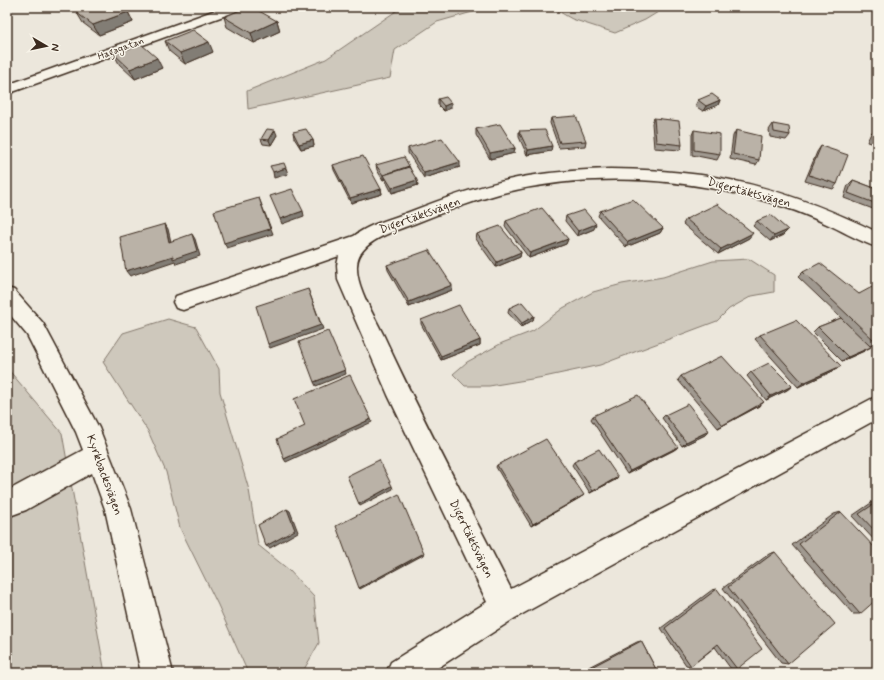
<svg xmlns="http://www.w3.org/2000/svg" width="884" height="680" viewBox="0 0 884 680" font-family="Mynerve,sans-serif">
	<style>
		.green { fill: #cec8bc; stroke: #84796d }
		.lines { fill: none; stroke-linecap: round; stroke-linejoin: round }
		.minor-casing { stroke: #3b2a1e; stroke-width: 3 }
		.minor { fill: #f7f3e8; fill-rule: evenodd }
		.wall { fill: #a09990; stroke: #3b2a1e }
		.shaded-wall { fill: #827d75; stroke: #3b2a1e }
		.building { fill: #bab2a7; stroke: #3b2a1e }
		.labels { text-anchor: middle; dominant-baseline: central; stroke-width: 3; stroke-linejoin: round; paint-order: stroke }
		.far-street-label { font-size: 10px; fill: #3b2a1e; stroke: #f7f3e8 }
		.street-label { font-size: 12px; fill: #3b2a1e; stroke: #f7f3e8 }
	</style>
	<rect width="100%" height="100%" fill="#ece7dc"/>
	<filter id="ink" filterUnits="userSpaceOnUse"><feTurbulence type="fractalNoise" baseFrequency=".025" numOctaves="2"/><feDisplacementMap in="SourceGraphic" scale="8" xChannelSelector="R" yChannelSelector="G"/><feConvolveMatrix kernelMatrix="1 2 1 2 8 2 1 2 1" color-interpolation-filters="sRGB"/></filter>
	<g filter="url(#ink)">
		<g class="green">
			<path d="M402,7h88l-53,15 -42,28 -5,28 -142,31 -1,-18 79,-32z"/>
			<path d="M551,7h109l3,2 -18,11 -30,13 -43,-14z"/>
			<path d="M749,259l25,16v17l-22,4 -23,13 -12,12 -117,44 -56,12 -55,9h-24l-12,-12 14,-12 35,-19 31,-12 30,-23 30,-16 29,-8 41,-7 50,-16z"/>
			<path d="M168,319l28,8 23,42 1,23 29,98 9,55 31,25 25,27 5,46 -17,30h-54l-30,-68 -38,-77 -14,-56 -18,-41 -45,-69 20,-29z"/>
			<path d="M7,368l55,65 43,240h-98v-148l2,-2 -2,-4z"/>
		</g>
		<g class="lines">
			<g class="minor-casing">
				<g id="minor">
					<path d="M224,7h18l-2,3 -233,84v-9z"/>
					<path d="M610,169c31,0 61,2 91,6 62,8 120,30 176,57v15c-16,-5 -31,-14 -46,-21 -15,-7 -31,-14 -47,-19 -90,-30 -192,-37 -285,-13 -28,8 -56,18 -83,29 -20,8 -58,17 -59,43 -1,21 17,49 26,68 40,87 85,170 128,255l366,-193v23l-362,199 -85,55h-44l5,-11 96,-60 -99,-207 -50,-115 -1,-15 2,-9 -156,54 -7,-2 -3,-6 3,-6 178,-60c14,-11 33,-16 50,-22 37,-15 74,-28 113,-36 31,-6 62,-8 93,-9z"/>
					<path d="M7,288l7,2 29,33 56,105 32,81 42,164h-32l-36,-164 -13,-36 -66,37 -19,7v-26l76,-41 -7,-18 -49,-97 -20,-24z"/>
				</g>
			</g>
			<use href="#minor" class="minor"/>
		</g>
		<g class="wall">
			<path d="M285,7h20l-8,4z"/>
			<path d="M870,7h7v6h-3z"/>
			<path d="M128,12l5,10 -34,13 -16,-12 -6,-10z"/>
			<path d="M224,17l53,4 3,10 -26,12 -27,-16z"/>
			<path d="M165,41l48,11 -28,12 -16,-13z"/>
			<path d="M114,54l48,14 -27,11 -16,-15z"/>
			<path d="M438,99l13,9 -7,3 -6,-6z"/>
			<path d="M698,100h22l-2,5 -15,6 -8,-5z"/>
			<path d="M551,118l35,23 -1,5 -26,2 -9,-25z"/>
			<path d="M654,118l28,27 -2,5 -26,-2 -2,-25z"/>
			<path d="M773,124l17,11 -4,5 -16,-3 -1,-7z"/>
			<path d="M876,128h1v17l-10,-3 4,-9z"/>
			<path d="M476,129l39,19 -1,5 -24,6 -14,-24z"/>
			<path d="M694,130l26,24 -3,6 -25,-5v-20z"/>
			<path d="M736,130l23,30 -3,5 -26,-6 3,-23z"/>
			<path d="M519,131l32,20 -24,4 -8,-18z"/>
			<path d="M293,132l20,8 1,6 -13,3 -7,-11z"/>
			<path d="M277,135l-6,10 -8,-1 -2,-5z"/>
			<path d="M821,146l16,38 -4,5 -28,-8 12,-29z"/>
			<path d="M408,148l52,19 -36,11 -16,-25z"/>
			<path d="M333,165l48,24 1,5 -31,9 -17,-33z"/>
			<path d="M376,165l33,1 9,19 -26,8 -7,-14 -2,1 -6,-10z"/>
			<path d="M853,180l24,9v16l-4,4 -29,-11 4,-13z"/>
			<path d="M600,211l63,17 -3,5 -34,14 -28,-31z"/>
			<path d="M566,216l28,13 -17,7 -12,-15z"/>
			<path d="M686,219l63,19 -31,16 -35,-30z"/>
			<path d="M506,221l62,18 -2,5 -37,14 -24,-32z"/>
			<path d="M757,221l31,9 -5,5 -13,6 -17,-15z"/>
			<path d="M477,234l44,18 -1,5 -24,10 -20,-28z"/>
			<path d="M387,265l65,25 -43,17 -21,-37z"/>
			<path d="M803,272l56,22 18,-3v52l-7,3 -6,5 -22,10 -29,-29 5,-5 23,-9 -43,-41z"/>
			<path d="M509,308l25,8 -1,4 -12,7 -13,-14z"/>
			<path d="M421,320l59,20v5l-39,15 -20,-36z"/>
			<path d="M760,335l75,35 -37,17 -43,-48z"/>
			<path d="M751,372l41,14 -5,4 -21,10 -19,-24z"/>
			<path d="M681,376l78,30 -41,22 -40,-48z"/>
			<path d="M665,415l40,20 -23,11 -20,-28z"/>
			<path d="M593,416l85,31 -4,3 -47,24 -36,-55z"/>
			<path d="M574,462l44,15 -3,3 -25,13 -18,-28z"/>
			<path d="M497,465l84,32 -50,29 -35,-59z"/>
			<path d="M877,499v44l-25,-27z"/>
			<path d="M841,512l19,102h-7l-61,-69 42,-31z"/>
			<path d="M775,552l13,112 -7,-1 -58,-75 46,-34z"/>
			<path d="M717,589l20,80h-6l-16,-22 -24,19 -5,-1 -25,-37 51,-38z"/>
			<path d="M641,641l17,32h-81l60,-31z"/>
		</g>
		<g class="shaded-wall">
			<path d="M296,7h9l-8,4z"/>
			<path d="M128,12l5,10 -34,13 -6,-10z"/>
			<path d="M277,21l3,10 -26,12 -3,-10z"/>
			<path d="M209,42l4,10 -28,12 -5,-11z"/>
			<path d="M157,58l5,10 -27,11 -5,-10z"/>
			<path d="M720,100l-2,5 -15,6 3,-5z"/>
			<path d="M451,103v5l-7,3v-5z"/>
			<path d="M275,130l2,5 -6,10 -2,-5z"/>
			<path d="M313,140l1,6 -13,3 -2,-5z"/>
			<path d="M552,146l-1,5 -24,4 1,-5z"/>
			<path d="M515,148l-1,5 -24,6v-6z"/>
			<path d="M460,162v5l-36,11v-5z"/>
			<path d="M409,166v5l-25,4 1,4 -2,1v-5z"/>
			<path d="M286,168l2,6 -14,4 -1,-6z"/>
			<path d="M417,180l1,5 -26,8v-5z"/>
			<path d="M381,189l1,5 -31,9 -1,-5z"/>
			<path d="M259,198l14,36 -46,14 -3,-5z"/>
			<path d="M303,211l1,5 -22,8 -2,-5z"/>
			<path d="M165,224l3,5 4,17 -3,-4z"/>
			<path d="M596,224l-2,5 -17,7 1,-5z"/>
			<path d="M663,228l-3,5 -34,14 2,-5z"/>
			<path d="M788,230l-5,5 -13,6 4,-5z"/>
			<path d="M753,233l-4,5 -31,16 3,-5z"/>
			<path d="M192,234l3,5 5,17 -24,8 -1,-3 -45,15 -4,-5z"/>
			<path d="M568,239l-2,5 -37,14 1,-5z"/>
			<path d="M521,252l-1,5 -24,10 1,-5z"/>
			<path d="M452,285v5l-43,17v-5z"/>
			<path d="M308,289l15,40 -53,19 -2,-4z"/>
			<path d="M534,316l-1,4 -12,7 1,-4z"/>
			<path d="M480,340v5l-39,15v-4z"/>
			<path d="M877,341v2l-7,3z"/>
			<path d="M871,347l-7,4 -22,10 6,-4z"/>
			<path d="M841,366l-6,4 -37,17 5,-4z"/>
			<path d="M345,370l1,4 -30,12 -2,-4z"/>
			<path d="M792,386l-5,4 -21,10 5,-4z"/>
			<path d="M764,402l-5,4 -41,22 5,-3z"/>
			<path d="M371,419l1,3 -86,40 -2,-3z"/>
			<path d="M709,431l-4,4 -23,11 4,-4z"/>
			<path d="M678,447l-4,3 -47,24 3,-3z"/>
			<path d="M618,477l-3,3 -25,13 3,-2z"/>
			<path d="M392,486l1,3 -33,17 -1,-2z"/>
			<path d="M584,495l-3,2 -50,29 2,-2z"/>
			<path d="M287,509l3,2 8,21 -28,16 -4,-2z"/>
			<path d="M424,553l1,1 -65,35 -1,-1z"/>
		</g>
		<g class="building">
			<path d="M94,7h27l7,5 -35,13 -16,-12z"/>
			<path d="M247,7h5l25,14 -26,12 -27,-16z"/>
			<path d="M193,30l16,12 -29,11 -15,-12z"/>
			<path d="M141,44l16,14 -27,11 -16,-15z"/>
			<path d="M712,94l8,6 -14,6 -8,-6z"/>
			<path d="M446,97l5,6 -7,3 -6,-7z"/>
			<path d="M576,116l10,25 -26,2 -9,-25z"/>
			<path d="M654,118l25,3 3,24 -26,-3z"/>
			<path d="M500,124l15,24 -25,5 -14,-24z"/>
			<path d="M773,124l16,3 1,8 -16,-3z"/>
			<path d="M876,128h1v10l-5,-2z"/>
			<path d="M267,129l8,1 -6,10 -8,-1z"/>
			<path d="M306,129l7,11 -14,4 -6,-12z"/>
			<path d="M545,130l7,16 -24,4 -9,-19z"/>
			<path d="M694,130l26,4v20l-26,-4z"/>
			<path d="M736,130l25,6 -2,24 -26,-6z"/>
			<path d="M442,138l18,24 -36,11 -16,-25z"/>
			<path d="M821,146l27,9 -11,29 -28,-9z"/>
			<path d="M363,156l18,33 -31,9 -17,-33z"/>
			<path d="M404,157l5,9 -26,9 -7,-10z"/>
			<path d="M284,163l2,5 -13,4 -3,-6z"/>
			<path d="M409,167l8,13 -25,8 -8,-13z"/>
			<path d="M853,180l24,9v15l-29,-11z"/>
			<path d="M292,189l11,22 -23,8 -10,-23z"/>
			<path d="M259,198l11,31 -46,14 -10,-32z"/>
			<path d="M633,199l30,29 -35,14 -28,-31z"/>
			<path d="M717,204l36,29 -32,16 -35,-30z"/>
			<path d="M542,208l26,31 -38,14 -24,-32z"/>
			<path d="M584,210l12,14 -18,7 -12,-15z"/>
			<path d="M771,215l17,15 -14,6 -17,-15z"/>
			<path d="M165,224l4,18 23,-8 5,17 -24,8v-3l-47,15 -6,-34z"/>
			<path d="M500,226l21,26 -24,10 -20,-28z"/>
			<path d="M429,250l23,35 -43,17 -22,-37z"/>
			<path d="M820,263l39,31 13,-7 5,4v50l-1,1 -73,-70z"/>
			<path d="M308,289l13,36 -53,19 -12,-38z"/>
			<path d="M522,302l12,14 -12,7 -13,-15z"/>
			<path d="M459,305l21,35 -39,16 -20,-36z"/>
			<path d="M841,318l30,29 -23,10 -30,-30z"/>
			<path d="M796,320l45,46 -38,17 -43,-48z"/>
			<path d="M328,331l17,39 -31,12 -15,-40z"/>
			<path d="M722,356l42,46 -41,23 -42,-49z"/>
			<path d="M769,363l23,23 -21,10 -20,-24z"/>
			<path d="M350,375l21,44 -87,40 -7,-20 28,-13 -11,-27z"/>
			<path d="M638,395l40,52 -48,24 -37,-55z"/>
			<path d="M688,404l21,27 -23,11 -21,-27z"/>
			<path d="M546,439l38,56 -51,29 -36,-59z"/>
			<path d="M599,449l19,28 -25,14 -19,-29z"/>
			<path d="M379,460l13,26 -33,18 -12,-28z"/>
			<path d="M399,494l25,59 -65,35 -23,-62z"/>
			<path d="M877,502v31l-18,-19z"/>
			<path d="M287,509l8,21 -29,16 -8,-21z"/>
			<path d="M841,512l36,38v49l-17,15 -61,-70z"/>
			<path d="M775,552l60,72 -47,40 -60,-77z"/>
			<path d="M717,589l45,60 -25,20 -19,-25 -27,22 -26,-38z"/>
			<path d="M641,641l17,32h-78z"/>
		</g>
	</g>
	<g class="labels">
		<g class="far-street-label">
			<text transform="translate(121 49) rotate(-20)">Hagagatan</text>
		</g>
		<g class="street-label">
			<text transform="translate(749 193) rotate(15)">Digertäktsvägen</text>
			<text transform="translate(420 216) rotate(-20)">Digertäktsvägen</text>
			<text transform="translate(104 475) rotate(70)">Kyrkbacksvägen</text>
			<text transform="translate(471 539) rotate(64)">Digertäktsvägen</text>
		</g>
	</g>
	<rect width="884" height="680" fill="none" stroke="#f7f3e8" stroke-width="24"/>
	<rect x="12" y="12" width="860" height="656" fill="none" stroke="#3b2a1e" stroke-width="1.5" filter="url(#ink)"/>
	<g transform="translate(46 46) rotate(99)" stroke="#f7f3e8" stroke-width="3" paint-order="stroke">
	<path d="M0-3L7 15L0 10L-7 15Z" fill="#3b2a1e"/>
	<text y="-6" font-size="11" font-weight="bold" text-anchor="middle" fill="#3b2a1e">N</text>
	</g>
</svg>
